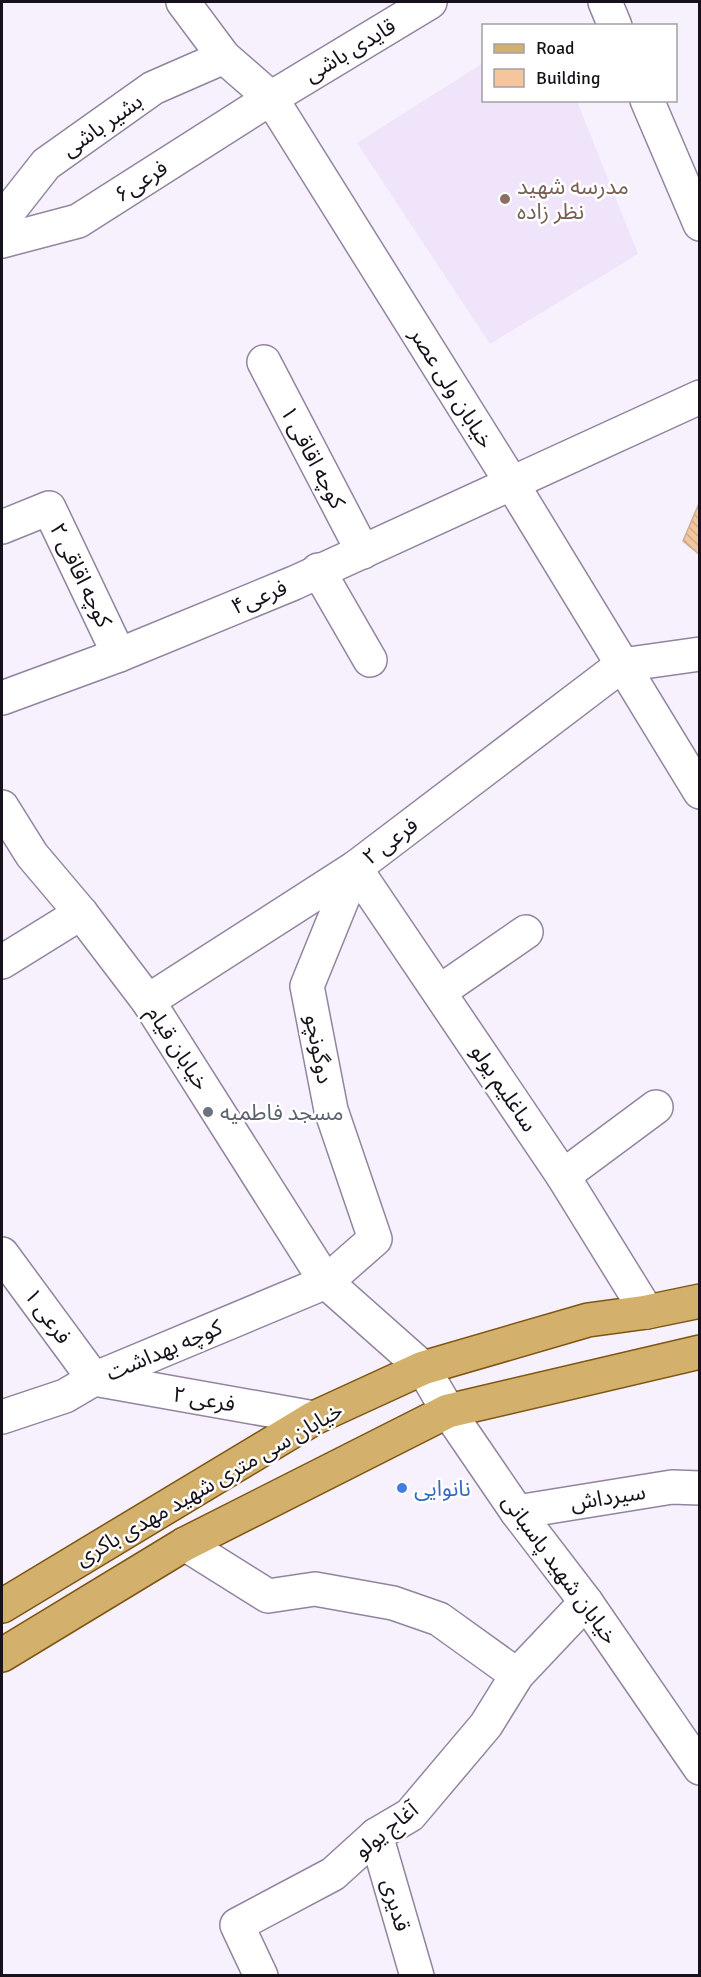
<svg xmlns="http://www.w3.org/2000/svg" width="701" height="1977" viewBox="0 0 701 1977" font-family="Signika,'Noto Sans Arabic',sans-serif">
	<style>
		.built { fill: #efe4fa }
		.building { fill: url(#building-back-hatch); stroke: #c9b09a; stroke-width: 1.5 }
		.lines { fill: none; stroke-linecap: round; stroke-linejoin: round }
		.minor-casing { stroke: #92849f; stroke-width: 36 }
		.major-casing { stroke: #7f5611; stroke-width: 36 }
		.minor { stroke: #fff; stroke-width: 33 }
		.major { stroke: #d4b06d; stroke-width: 33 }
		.education-dot { fill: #8d6e63; stroke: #fff; stroke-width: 2 }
		.worship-dot { fill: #6b7280; stroke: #fff; stroke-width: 2 }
		.shop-dot { fill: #3f7fe0; stroke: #fff; stroke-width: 2 }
		.labels { text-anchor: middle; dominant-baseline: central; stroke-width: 5; stroke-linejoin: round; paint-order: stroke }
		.street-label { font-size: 22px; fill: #16111b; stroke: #fff }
		.education-label { font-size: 22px; fill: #785e54; stroke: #fff; text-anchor: start }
		.worship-label { font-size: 22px; fill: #5b616d; stroke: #fff; text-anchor: start }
		.shop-label { font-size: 22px; fill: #366cbe; stroke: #fff; text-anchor: start }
	</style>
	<defs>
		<pattern id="building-back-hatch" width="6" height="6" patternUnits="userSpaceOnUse" patternTransform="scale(1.5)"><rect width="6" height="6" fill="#f5c69d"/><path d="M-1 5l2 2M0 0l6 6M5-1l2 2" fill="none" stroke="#d1a987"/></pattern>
	</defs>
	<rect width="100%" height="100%" fill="#f7f1fd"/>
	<path class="built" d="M483,63l1,37 93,1 61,153 -148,90 -133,-201z"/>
	<path class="building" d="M700,501v54l-17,-14z"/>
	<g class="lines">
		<g class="minor-casing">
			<g id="minor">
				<path d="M183,2l41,55 47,41 240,384 189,310"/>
				<path d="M605,2l10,24"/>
				<path d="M647,100l53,124"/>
				<path d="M2,220l44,-56 107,-76 71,-31"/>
				<path d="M2,241l76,-20 193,-123 159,-96"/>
				<path d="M264,362l99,190"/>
				<path d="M2,527l47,-19 70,147"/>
				<path d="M318,570l52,90"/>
				<path d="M2,698l117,-43 175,-72 406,-186"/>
				<path d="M2,807l30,48 49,58 67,88 178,281 97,86 25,43 69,101 69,90 114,166"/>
				<path d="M355,868l208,308 84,136"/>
				<path d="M2,962l79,-49"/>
				<path d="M439,992l87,-60"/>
				<path d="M148,1001l207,-133 267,-203 78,-11"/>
				<path d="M563,1176l93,-69"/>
				<path d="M2,1254l92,125 220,39"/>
				<path d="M2,1417l63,-21 29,-17 232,-97 49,-43 -44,-129 -24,-124 48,-118"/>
				<path d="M517,1512l155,-25 28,1"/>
				<path d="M185,1544l83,52 47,-7 78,14 46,16 78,56"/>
				<path d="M376,1835l41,141"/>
				<path d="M261,1976l-24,-51 96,-51 43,-39 34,-20 76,-90 31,-50 69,-73"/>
			</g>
		</g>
		<g class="major-casing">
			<g id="major">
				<path d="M2,1606l312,-188 109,-50 165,-48 59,-8 53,-11"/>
				<path d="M2,1655l183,-111 263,-133 252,-59"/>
			</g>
		</g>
		<use href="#minor" class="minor"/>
		<use href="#major" class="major"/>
	</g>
	<circle class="education-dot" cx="505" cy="199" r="6"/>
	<circle class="worship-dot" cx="208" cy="1112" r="6"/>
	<circle class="shop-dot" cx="402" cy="1488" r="6"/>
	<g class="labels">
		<g class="street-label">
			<text transform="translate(350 50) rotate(-31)">قایدی باشی</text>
			<text transform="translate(102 125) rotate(-35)">بشیر باشی</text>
			<text transform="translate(141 181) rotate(-33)">فرعی۶</text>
			<text transform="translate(452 388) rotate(58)">خیابان ولی عصر</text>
			<text transform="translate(313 457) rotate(62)">کوچه اقاقی ۱</text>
			<text transform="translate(81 575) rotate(64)">کوچه اقاقی ۲</text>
			<text transform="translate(259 597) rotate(-22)">فرعی۴</text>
			<text transform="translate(390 841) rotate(-37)">فرعی ۲</text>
			<text transform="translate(178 1048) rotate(57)">خیابان قیام</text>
			<text transform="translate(319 1049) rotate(79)">دوگونچو</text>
			<text transform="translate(504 1088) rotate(56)">ساغلیم یولو</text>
			<text transform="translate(48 1316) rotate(54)">فرعی ۱</text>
			<text transform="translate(164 1350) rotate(-23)">کوچه بهداشت</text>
			<text transform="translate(204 1399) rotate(10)">فرعی ۲</text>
			<text transform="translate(209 1484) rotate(-30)">خیابان سی متری شهید مهدی باکری</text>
			<text transform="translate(608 1497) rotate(-9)">سیرداش</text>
			<text transform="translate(560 1569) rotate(54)">خیابان شهید پاسبانی</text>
			<text transform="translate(386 1830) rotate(-39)">آغاج یولو</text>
			<text transform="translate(396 1905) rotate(74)">قدیری</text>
		</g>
		<g class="education-label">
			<text x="517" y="186">مدرسه شهید<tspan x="517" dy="25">نظر زاده</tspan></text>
		</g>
		<g class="worship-label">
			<text x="220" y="1112">مسجد فاطمیه</text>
		</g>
		<g class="shop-label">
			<text x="414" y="1488">نانوایی</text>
		</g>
	</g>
	<rect width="701" height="1977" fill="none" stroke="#16111b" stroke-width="6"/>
	<rect x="482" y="24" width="195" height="78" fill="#ffffff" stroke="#a2a0a4" stroke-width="1.5"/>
	<rect x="494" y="44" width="30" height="9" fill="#d4b06d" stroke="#a2a0a4" stroke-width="1.5"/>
	<text x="536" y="54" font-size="18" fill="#16111b">Road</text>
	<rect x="494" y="69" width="30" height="18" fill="#f5c69d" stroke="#a2a0a4" stroke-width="1.5"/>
	<text x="536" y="84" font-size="18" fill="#16111b">Building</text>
</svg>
